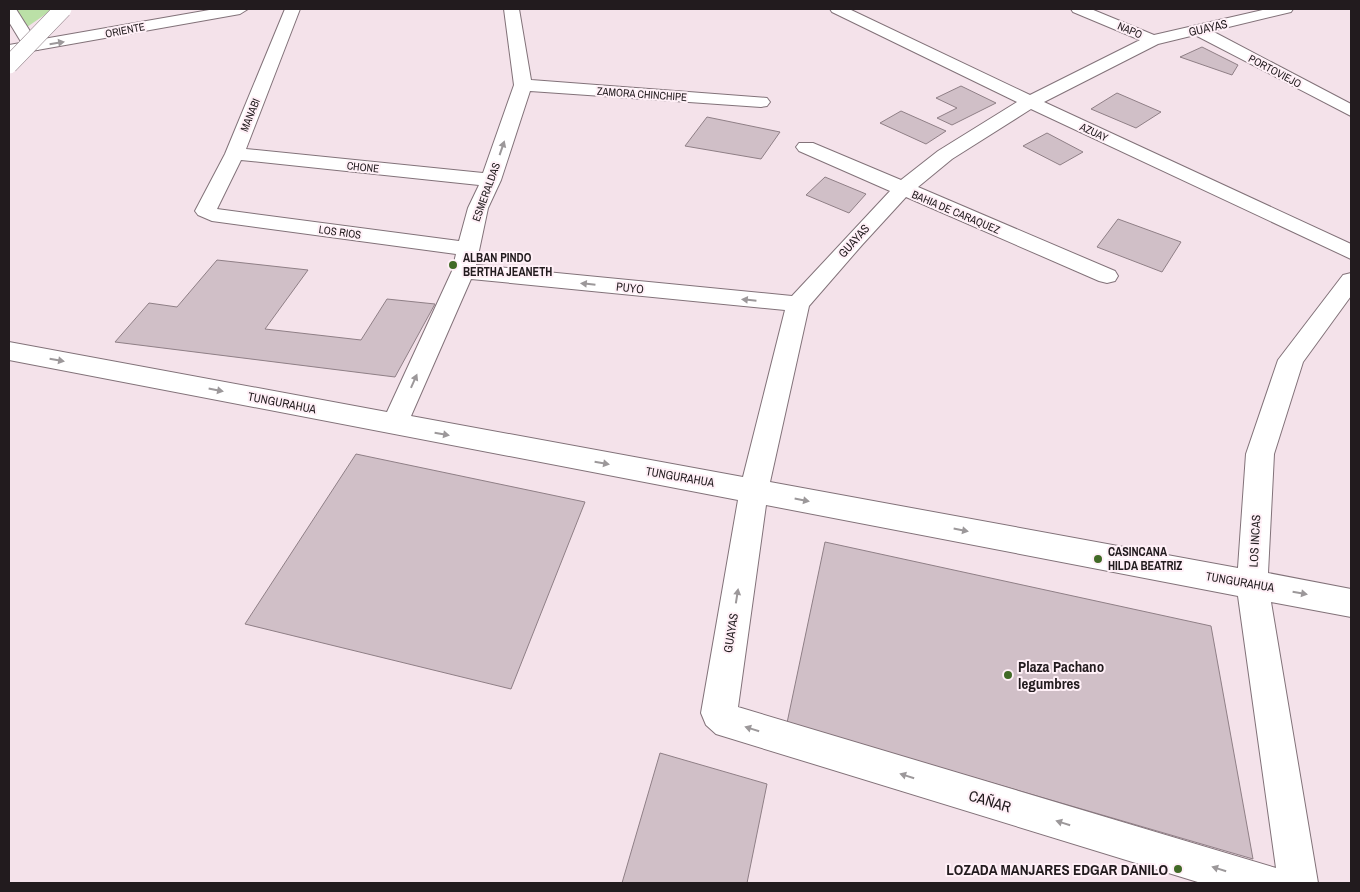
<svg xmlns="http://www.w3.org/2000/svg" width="1360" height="892" viewBox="0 0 1360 892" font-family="'Archivo Narrow',sans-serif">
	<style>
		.green { fill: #bbe0a7 }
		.building { fill: #d0bfc7; stroke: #8f7f86 }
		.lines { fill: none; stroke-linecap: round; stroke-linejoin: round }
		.street-casing { stroke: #827279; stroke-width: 2 }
		.secondary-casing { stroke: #827279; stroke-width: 2 }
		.street { fill: #fff; fill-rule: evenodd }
		.secondary { fill: #fff; fill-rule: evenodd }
		.primary-bridge-casing { stroke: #827279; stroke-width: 18; stroke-linecap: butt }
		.primary-bridge { stroke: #fff; stroke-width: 17 }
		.oneway { fill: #9c989a }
		.poi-dot { fill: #416a26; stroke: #fff0f7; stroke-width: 2 }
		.labels { text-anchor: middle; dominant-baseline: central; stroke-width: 4; stroke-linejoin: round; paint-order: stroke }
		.far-street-label { font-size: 11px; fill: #221b1e; stroke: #fff0f7 }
		.street-label { font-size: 12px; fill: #221b1e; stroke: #fff0f7 }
		.poi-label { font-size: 12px; font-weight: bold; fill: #221b1e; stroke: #fff0f7; text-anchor: start }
		.near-poi-label { font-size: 15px; font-weight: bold; fill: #221b1e; stroke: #fff0f7; text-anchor: start }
		.near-street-label { font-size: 15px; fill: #221b1e; stroke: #fff0f7 }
	</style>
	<rect width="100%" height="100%" fill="#f4e2ea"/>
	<path class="green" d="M9,9h44l-36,25 -8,-15z"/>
	<g class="building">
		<path d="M1202,47l36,18 -6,10 -52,-18z"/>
		<path d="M961,86l35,17 -44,22 -15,-7 20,-10 -21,-10z"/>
		<path d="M1117,93l44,19 -25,16 -45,-19z"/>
		<path d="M901,111l45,20 -20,13 -46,-21z"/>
		<path d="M707,117l73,15 -19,27 -76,-13z"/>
		<path d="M1047,133l36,19 -23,13 -37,-19z"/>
		<path d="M825,177l41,17 -17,19 -43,-18z"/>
		<path d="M1118,219l63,23 -19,30 -65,-25z"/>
		<path d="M217,260l91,10 -43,59 96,11 26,-41 48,5 -40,73 -280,-35 34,-39 28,4z"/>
		<path d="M356,454l229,48 -74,187 -266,-65z"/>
		<path d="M825,542l386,84 42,233 -466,-136z"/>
		<path d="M660,753l107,31 -20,99h-125z"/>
	</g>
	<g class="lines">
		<g class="street-casing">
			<g id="street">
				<path d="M9,9h7l24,38 -2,3h-12l-17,-28z"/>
				<path d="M285,9h15l-54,140 237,24 31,-88 -10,-76h15l12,71 236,18 3,4 -3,4 -6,1 -231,-16 -29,89 -13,28 -12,57 316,31 98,-105 -91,-40 -3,-4 3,-4h14l88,37 37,-29 79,-49 -185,-90 -2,-3h19l181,86 110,-55 -67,-28 -2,-3h20l63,26 113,-26h26l-2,3 -79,19 139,73v12l-156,-81 -37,9 -114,58 307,142v15l-320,-150 -79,50 -34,28 197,84 3,5 -3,5 -8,2 -8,-2 -193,-84 -44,48 -53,61 -39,176 468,86 8,-114 32,-94 65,-85 8,-2v23l-48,66 -29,92 -6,119 83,16v28l-80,-15 47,281h-117l-485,-149 -10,-9 -5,-12 37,-213 -729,-140v-18l378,70 65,-141 4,-17 -244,-33 -14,-6 -3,-4 30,-57zM241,160l238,25 -11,23 -9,33 -242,-32zM471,279l314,31 -42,167 -332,-61zM766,505l472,91 38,272 -538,-161z"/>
			</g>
		</g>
		<g class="secondary-casing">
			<path id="secondary" d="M215,9h33l-8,5 -231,41v-10z"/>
		</g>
		<use href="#street" class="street"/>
		<use href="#secondary" class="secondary"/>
		<g class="primary-bridge-casing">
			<path id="primary-bridge" d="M9,65l54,-56"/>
		</g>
		<use href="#primary-bridge" class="primary-bridge"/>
	</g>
	<defs><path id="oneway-solid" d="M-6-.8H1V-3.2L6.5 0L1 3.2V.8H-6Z" transform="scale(1.25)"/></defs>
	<g class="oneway">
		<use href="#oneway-solid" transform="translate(57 43) rotate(-9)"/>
		<use href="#oneway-solid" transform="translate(502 148) rotate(-71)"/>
		<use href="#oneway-solid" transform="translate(588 284) rotate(-174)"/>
		<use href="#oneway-solid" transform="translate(749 300) rotate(-174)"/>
		<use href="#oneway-solid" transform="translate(57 360) rotate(10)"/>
		<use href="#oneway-solid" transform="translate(414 381) rotate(-66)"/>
		<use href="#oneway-solid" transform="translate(216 390) rotate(11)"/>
		<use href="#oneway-solid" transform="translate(442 434) rotate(10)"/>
		<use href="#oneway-solid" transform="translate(602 463) rotate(10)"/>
		<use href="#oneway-solid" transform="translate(802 500) rotate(11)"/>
		<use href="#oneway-solid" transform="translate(961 530) rotate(11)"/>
		<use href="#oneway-solid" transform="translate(1300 593) rotate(10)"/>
		<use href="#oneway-solid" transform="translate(737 596) rotate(-81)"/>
		<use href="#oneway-solid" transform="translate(752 729) rotate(-163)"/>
		<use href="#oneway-solid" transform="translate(907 776) rotate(-163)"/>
		<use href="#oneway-solid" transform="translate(1063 823) rotate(-163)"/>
		<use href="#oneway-solid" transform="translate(1219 869) rotate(-163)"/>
	</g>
	<g class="poi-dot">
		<circle cx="453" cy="265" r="5"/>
		<circle cx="1098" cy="559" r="5"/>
		<circle cx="1008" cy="675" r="5"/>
		<circle cx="1178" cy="869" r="5"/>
	</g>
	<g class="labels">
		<g class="far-street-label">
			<text transform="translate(125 30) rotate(-11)">ORIENTE</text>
			<text transform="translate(1130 30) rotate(23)">NAPO</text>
			<text transform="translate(1275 71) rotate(28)">PORTOVIEJO</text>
			<text transform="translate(642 94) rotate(4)">ZAMORA CHINCHIPE</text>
			<text transform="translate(250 115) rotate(-68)">MANABI</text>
			<text transform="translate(1094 132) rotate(25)">AZUAY</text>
			<text transform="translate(363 167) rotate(6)">CHONE</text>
			<text transform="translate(486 192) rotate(-70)">ESMERALDAS</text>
			<text transform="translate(956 212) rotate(23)">BAHIA DE CARAQUEZ</text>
			<text transform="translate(340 232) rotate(8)">LOS RIOS</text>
		</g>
		<g class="street-label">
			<text transform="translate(1208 28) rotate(-13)">GUAYAS</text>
			<text transform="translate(854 241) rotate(-48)">GUAYAS</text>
			<text transform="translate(630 288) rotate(6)">PUYO</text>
			<text transform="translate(282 403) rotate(11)">TUNGURAHUA</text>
			<text transform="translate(680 477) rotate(10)">TUNGURAHUA</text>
			<text transform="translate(1255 541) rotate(-87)">LOS INCAS</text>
			<text transform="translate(1240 582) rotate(10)">TUNGURAHUA</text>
			<text transform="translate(731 633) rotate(-81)">GUAYAS</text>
		</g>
		<g class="poi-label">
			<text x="463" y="258">ALBAN PINDO<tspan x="463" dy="14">BERTHA JEANETH</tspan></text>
			<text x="1108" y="552">CASINCANA<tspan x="1108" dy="14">HILDA BEATRIZ</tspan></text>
		</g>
		<g class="near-poi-label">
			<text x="1018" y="666">Plaza Pachano<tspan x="1018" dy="17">legumbres</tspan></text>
			<text x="1168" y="869" text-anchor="end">LOZADA MANJARES EDGAR DANILO</text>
		</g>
		<g class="near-street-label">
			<text transform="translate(990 801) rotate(17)">CAÑAR</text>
		</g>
	</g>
	<rect width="1360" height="892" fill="none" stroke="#221b1e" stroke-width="20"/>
</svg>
